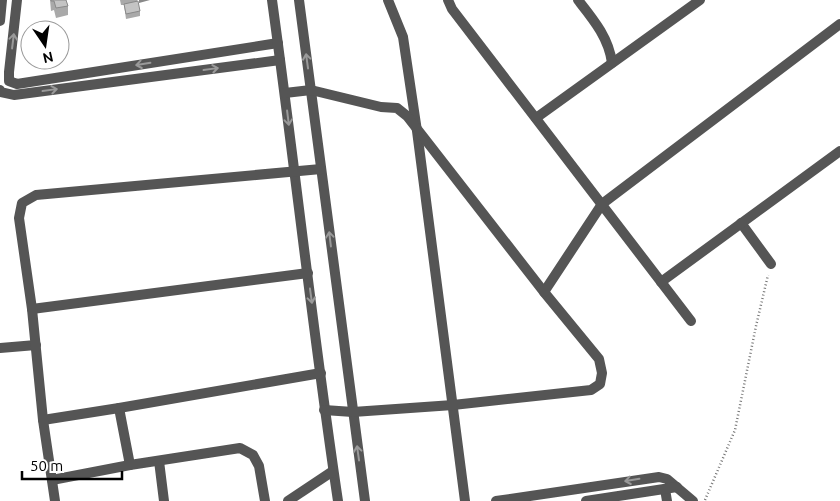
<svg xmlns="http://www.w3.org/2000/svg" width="840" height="501" viewBox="0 0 840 501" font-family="Ubuntu,sans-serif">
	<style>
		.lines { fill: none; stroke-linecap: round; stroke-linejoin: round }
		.path { stroke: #777; stroke-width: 2.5; stroke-dasharray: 1 2.5; stroke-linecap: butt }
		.street { stroke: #555; stroke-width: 10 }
		.wall { fill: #a9a9a9 }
		.shaded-wall { fill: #898989 }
		.building { fill: #c4c4c4; stroke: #898989 }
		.oneway { stroke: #999 }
	</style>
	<rect width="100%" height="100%" fill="#fff"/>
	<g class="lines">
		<path class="path" d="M705,500l30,-70 21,-104 12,-51"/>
		<g class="street">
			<path d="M17,0l-8,72v9l8,3 261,-41"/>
			<path d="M272,0c23,167 41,334 66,501"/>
			<path d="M299,0l66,501"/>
			<path d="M388,0l15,37 14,94 48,370"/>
			<path d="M448,0l4,9 239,312"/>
			<path d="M578,0c15,19 31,38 34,63"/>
			<path d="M0,21l2,-21"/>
			<path d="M0,90l1,2 13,3 266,-35"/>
			<path d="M285,93l26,-3 70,17 16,1 10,8 137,176 55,67 3,14 -2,11 -9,6 -138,15 -100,7 -29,-2"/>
			<path d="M536,118l164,-118"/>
			<path d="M741,223l30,41"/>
			<path d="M661,282l179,-131"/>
			<path d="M544,292l58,-88 238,-180"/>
			<path d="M32,309l276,-36"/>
			<path d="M0,348l36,-3"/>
			<path d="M119,408l11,57"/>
			<path d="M43,420l76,-12 202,-35"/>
			<path d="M159,461l5,40"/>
			<path d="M52,480l78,-15 110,-17 13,7 6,11 6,35"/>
			<path d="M665,489l2,12"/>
			<path d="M55,501l-12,-81 -11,-111 -13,-91 3,-15 14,-8 285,-26"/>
			<path d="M288,501l45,-30"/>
			<path d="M496,501l163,-24 8,2 26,22"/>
			<path d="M586,501l91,-14"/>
		</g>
	</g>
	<g class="wall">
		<path d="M50,0h16l2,6v9l-12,3 -2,-8 -3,1z"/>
		<path d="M120,0h17l3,11v5l-14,3 -2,-14h-3z"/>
	</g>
	<path class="shaded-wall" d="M139,0h11l-11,3z"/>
	<g class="building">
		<path d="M51,0h15l2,6 -12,2 -2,-7h-3z"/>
		<path d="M138,1l2,10 -14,3 -2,-10z"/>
	</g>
	<defs><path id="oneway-shaft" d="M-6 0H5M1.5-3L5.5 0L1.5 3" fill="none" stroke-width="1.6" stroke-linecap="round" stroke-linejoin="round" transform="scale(1.25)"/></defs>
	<g class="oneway">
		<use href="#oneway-shaft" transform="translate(13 41) rotate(-83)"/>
		<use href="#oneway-shaft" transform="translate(307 61) rotate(-98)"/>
		<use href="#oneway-shaft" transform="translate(143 64) rotate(171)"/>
		<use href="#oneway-shaft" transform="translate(211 69) rotate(-8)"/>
		<use href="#oneway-shaft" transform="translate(50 90) rotate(-8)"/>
		<use href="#oneway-shaft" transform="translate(288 118) rotate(83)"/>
		<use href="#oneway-shaft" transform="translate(330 239) rotate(-97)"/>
		<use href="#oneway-shaft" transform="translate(311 296) rotate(82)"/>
		<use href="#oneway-shaft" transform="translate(358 453) rotate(-98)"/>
		<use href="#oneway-shaft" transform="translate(632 480) rotate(171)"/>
	</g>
	<g transform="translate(45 45) rotate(167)"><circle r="24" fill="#ffffff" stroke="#999999"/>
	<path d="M0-4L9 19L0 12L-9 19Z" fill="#000000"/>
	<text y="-8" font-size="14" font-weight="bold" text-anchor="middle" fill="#000000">N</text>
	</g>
	<path d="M22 471v8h100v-8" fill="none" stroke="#000000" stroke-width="2.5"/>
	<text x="30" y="471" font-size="15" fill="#000000" stroke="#ffffff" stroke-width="4" paint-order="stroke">50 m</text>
</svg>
